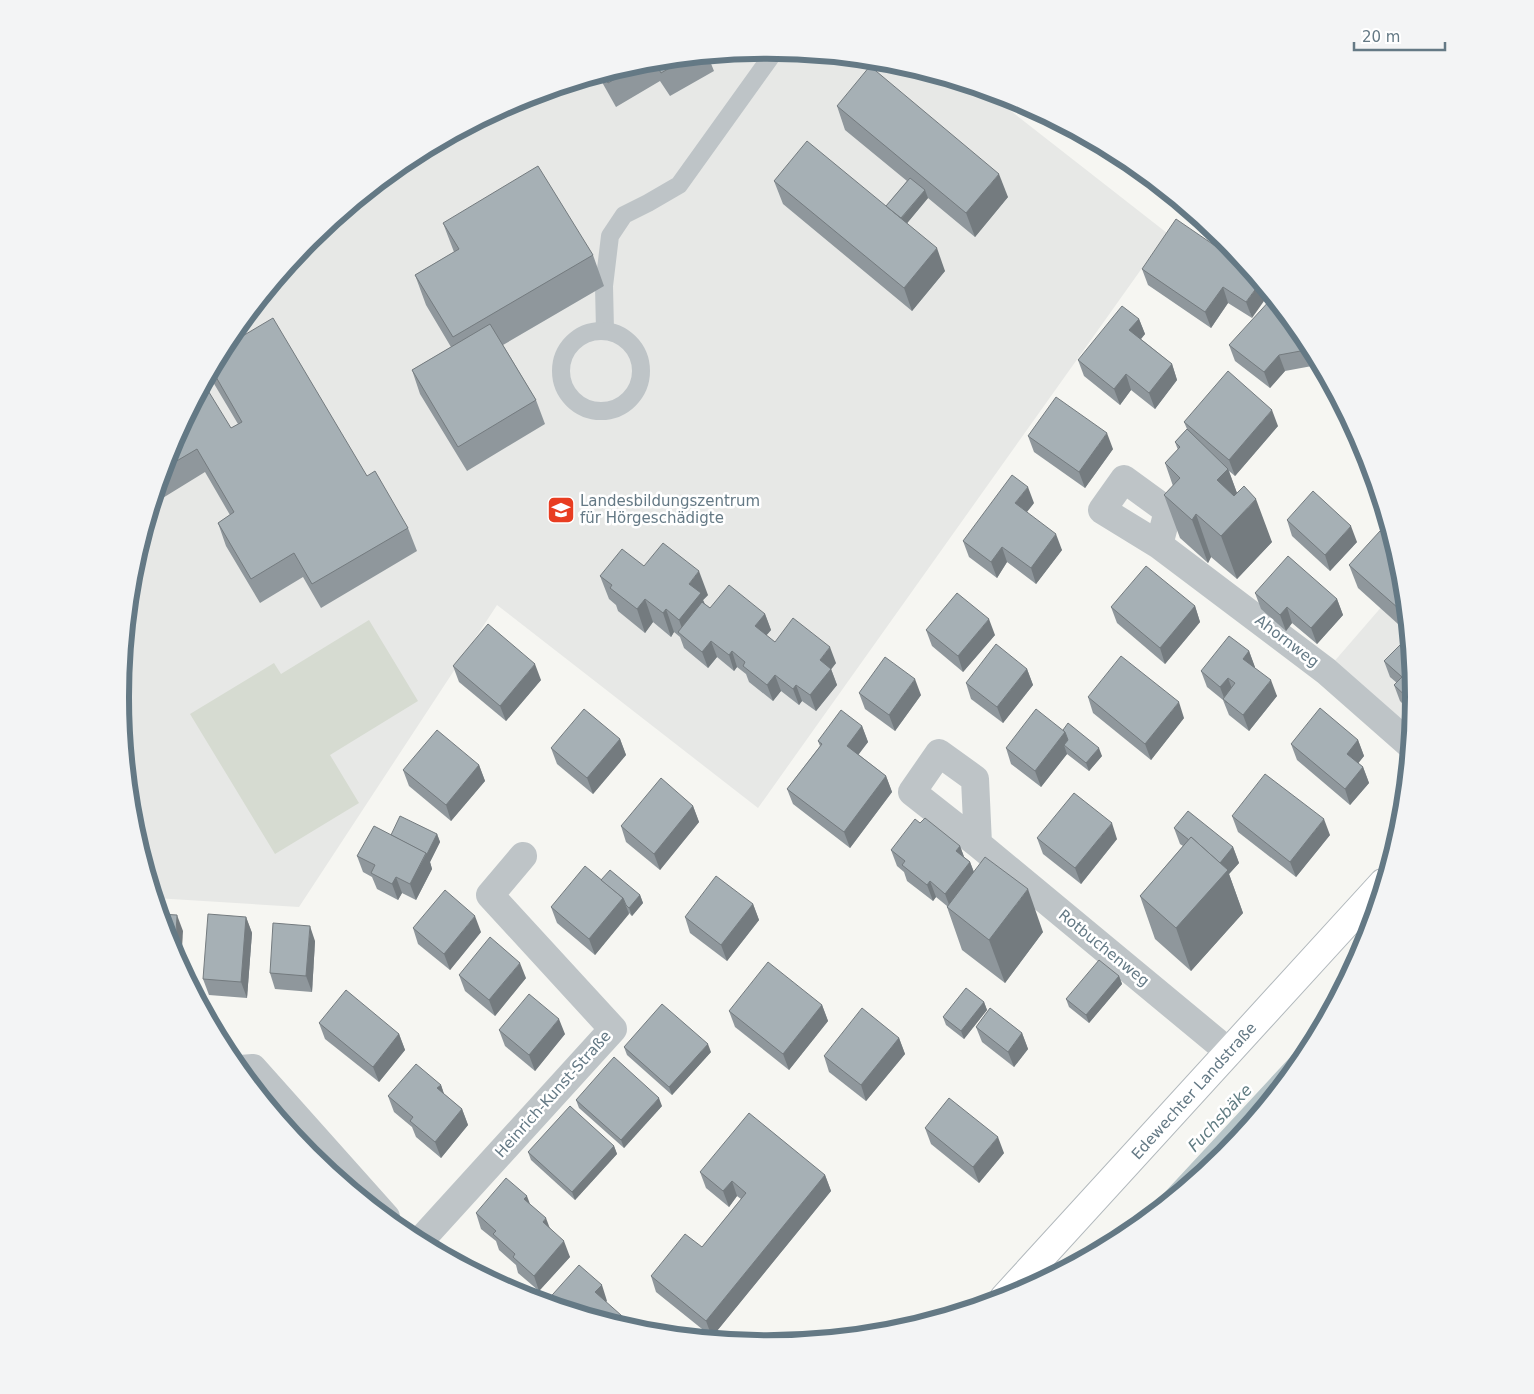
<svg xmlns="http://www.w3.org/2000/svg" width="1534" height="1394" viewBox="0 0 1534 1394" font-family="'DejaVu Sans',sans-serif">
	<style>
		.built { fill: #e7e8e6 }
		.pitch { fill: #d6dbd1 }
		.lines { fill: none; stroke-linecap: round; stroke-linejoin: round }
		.stream { stroke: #b7c5c8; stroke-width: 9 }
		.secondary-casing { stroke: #b1b8bc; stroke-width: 30 }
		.service { stroke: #bec4c7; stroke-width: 18 }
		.minor { stroke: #bec4c7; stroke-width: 28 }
		.secondary { stroke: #fff; stroke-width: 28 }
		.wall { fill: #8f979c }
		.shaded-wall { fill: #747b7f }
		.building { fill: #a6b0b5; stroke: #747b7f }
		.labels { text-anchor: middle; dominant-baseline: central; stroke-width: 5; stroke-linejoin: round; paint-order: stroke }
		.poi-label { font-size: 15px; fill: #647985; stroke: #fff; text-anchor: start }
		.street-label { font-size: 15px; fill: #647985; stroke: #fff }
		.water-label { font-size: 16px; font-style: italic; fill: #5f7b81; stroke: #fff }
		.rim { fill: none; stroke: #647985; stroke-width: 6 }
	</style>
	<rect width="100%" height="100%" fill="#f6f6f2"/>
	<g class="built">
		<path d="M767,50l127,12 90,28 183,143 -409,575 -261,-203 -198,302 -144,-9 -23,-75 -12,-126 12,-127 37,-121 60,-112 81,-98 98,-80 112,-60 121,-37z"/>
		<path d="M1403,582l11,115 -4,45 -84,-71z"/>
	</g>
	<path class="pitch" d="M369,620l49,81 -88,54 29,48 -84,51 -85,-140 84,-51 7,11z"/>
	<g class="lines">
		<path class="stream" d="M1146,1219l169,-182"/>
		<g class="secondary-casing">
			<path id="secondary" d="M1004,1298l379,-415"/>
		</g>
		<g class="service">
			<path d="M605,330l-1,-44 6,-50 14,-21 24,-12 31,-18 96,-134"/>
			<circle cx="601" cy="371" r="40"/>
		</g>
		<g class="minor">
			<path d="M1159,545l9,-34 -44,-32 -22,31 57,35 167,126 83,73"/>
			<path d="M978,844l-3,-65 -36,-26 -27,39 66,52 251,208"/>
			<path d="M240,1069l13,-1 133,149"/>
			<path d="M420,1241l193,-212 -123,-134 33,-39"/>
		</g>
		<use href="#secondary" class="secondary"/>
	</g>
	<g class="wall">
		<path d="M708,56l6,15 -44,25 -10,-15 -44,26 -18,-32 43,-13z"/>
		<path d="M837,106l171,91 -33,40 -47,-39 -21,25 38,48 -33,40 -129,-107 -9,-23 112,25 21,-25 -62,-51z"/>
		<path d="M443,223l150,32 11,31 -101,59 33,55 9,24 -78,47 -47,-77 -8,-24 39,-23 -25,-42 -11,-30 39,-23z"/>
		<path d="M1231,248l21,70 -24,-15 -17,25 -63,-43 -6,-16 85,-15z"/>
		<path d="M1139,319l6,15 -4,5 31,25 5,16 -22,29 -24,-19 -11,15 -36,-29 -6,-16z"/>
		<path d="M1305,338l21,39 -14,-11 -27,5 -15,17 -35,-27 -6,-16z"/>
		<path d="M224,347l143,129 41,52 9,23 -96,57 -18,-31 -43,26 -34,-57 -8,-23 12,-8 -25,-43 -52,32 16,-55 62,-21 7,-4 -25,-42 -3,-9z"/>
		<path d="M1347,417l12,22 -6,-5z"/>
		<path d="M1184,422l94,4 -43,50 -6,-5 8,22 35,49 -35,37 -26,-22 -3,6 -28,-25 -16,-43 9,-9 -8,-23 13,-13 -3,-8 12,-13z"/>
		<path d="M1028,436l85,13 -28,39 -51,-36z"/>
		<path d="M1034,503l-7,9 35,38 -26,34 -29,-22 -10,16 -28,-21 -6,-16z"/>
		<path d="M1287,520l70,22 -27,29 -38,-35z"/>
		<path d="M1349,565l53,6 6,62 -50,-45z"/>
		<path d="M644,566l64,29 -5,5 2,4 5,4 55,6 6,16 -5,5 9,7 61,21 -5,6 6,16 -21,26 -14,-10 -3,4 -18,-14 -8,10 -24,-19 -3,-8 -9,-7 -3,4 -17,-14 -9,11 -24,-20 -4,-11 -6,-5 -3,5 -18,-15 -8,11 -27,-22 -2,-6 -7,-6 -9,-23z"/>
		<path d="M1255,593l82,6 6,16 -26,29 -25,-21 -6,8 -25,-22z"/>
		<path d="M1195,606l5,16 -35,42 -48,-41 -6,-16z"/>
		<path d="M926,630l69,5 -32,37 -31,-26z"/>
		<path d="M1409,646l5,51 -2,16 -12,-12 -6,-16 3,-2 -7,-6 -6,-16z"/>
		<path d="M1249,651l6,17 22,28 -28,35 -20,-16 -6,-15 -16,-13 -6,-16z"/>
		<path d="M453,666l88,14 -35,41 -47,-39z"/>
		<path d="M1027,669l6,16 -30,38 -32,-24 -5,-16z"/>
		<path d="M859,693l62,2 -26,36 -30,-22z"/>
		<path d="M1088,697l96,21 -33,42 -58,-47z"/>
		<path d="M862,726l6,16 -10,12 28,22 6,16 -42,56 -57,-44 -6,-15 33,-43 -2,-5z"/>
		<path d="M1063,730l39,26 -13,15 -22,-17 -26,33 -30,-23 -5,-16z"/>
		<path d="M620,739l6,16 -33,39 -36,-30 -6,-16z"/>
		<path d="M1358,740l6,16 -6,7 5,4 6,16 -19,22 -53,-45 -6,-16z"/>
		<path d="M479,765l6,16 -34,40 -42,-35 -6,-16z"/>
		<path d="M693,806l6,16 -39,48 -34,-28 -5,-16z"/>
		<path d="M1232,816l98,19 -34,42 -58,-45z"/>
		<path d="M920,823l40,23 4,11 6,5 4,10 69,60 -38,51 -43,-33 -15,-43v-1l-11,-9 -3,4 -26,-20 -3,-9 -7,-6 -6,-16z"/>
		<path d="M1174,828l59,19 6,16 -10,11 14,39 -52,58 -36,-32 -15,-43 43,-50 -3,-2z"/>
		<path d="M437,834l3,8 -10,20 2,7 -16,31 -14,-7 -4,7 -21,-11 -5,-12 -9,-5 -6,-16 34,-21z"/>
		<path d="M1037,838l80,1 -36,45 -38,-30z"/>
		<path d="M601,880l39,15 3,8 -11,13 -3,-3 -34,42 -38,-32 -6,-16z"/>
		<path d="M753,904l6,16 -32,41 -37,-28 -5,-16z"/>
		<path d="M246,917l6,16 -5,65 -38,-3 -6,-16z"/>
		<path d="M413,928l68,4 -31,38 -32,-26z"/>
		<path d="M315,941l-3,51 -37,-3 -5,-16z"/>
		<path d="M459,975l67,3 -31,38 -30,-25z"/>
		<path d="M1119,976l3,8 -33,39 -20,-16 -3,-8z"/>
		<path d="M984,1002l3,8 -23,29 -18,-14 -3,-8z"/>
		<path d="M822,1005l6,16 -39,49 -54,-43 -6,-16z"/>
		<path d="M319,1023l80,11 6,16 -26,32 -54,-43z"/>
		<path d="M976,1027l46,6 6,16 -14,18 -32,-25z"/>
		<path d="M499,1030l66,4 -30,37 -30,-25z"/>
		<path d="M899,1038l6,16 -39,47 -37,-29 -5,-16z"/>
		<path d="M624,1047l87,5 -39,43 -45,-40z"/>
		<path d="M441,1085l3,9 18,15 6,16 -27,33 -25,-21 -4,-10 -18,-15 -6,-16z"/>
		<path d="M576,1100l86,6 -38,42 -45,-40z"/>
		<path d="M925,1128l79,25 -25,30 -48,-39z"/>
		<path d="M614,1146l3,8 -42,46 -44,-40 -3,-8z"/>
		<path d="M700,1172l125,3 6,16 -119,146 -56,-45 -5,-16 51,-29 39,-48 -4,-3 -8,11 -23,-19z"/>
		<path d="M530,1204l20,24 20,29 -31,34 -21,-18 -2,-8 -17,-15 -3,-9 -15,-12 -5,-16z"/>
	</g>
	<g class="shaded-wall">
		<path d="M999,174l9,23 -33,40 -9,-24z"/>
		<path d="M925,190l3,8 -29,35 -3,-8z"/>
		<path d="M937,248l8,23 -33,40 -8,-23z"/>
		<path d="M1260,283l9,11 -17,24 -6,-16z"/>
		<path d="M1223,287l5,16 -17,25 -6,-16z"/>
		<path d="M1139,319l6,15 -10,12 -6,-16z"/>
		<path d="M1279,355l6,16 -15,17 -6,-16z"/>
		<path d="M1172,364l5,16 -22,29 -6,-16z"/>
		<path d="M1126,374l5,16 -11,15 -6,-16z"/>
		<path d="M1272,410l6,16 -43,50 -6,-16z"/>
		<path d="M1107,433l6,16 -28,39 -6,-16z"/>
		<path d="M1228,469l16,43 12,-13 16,43 -35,37 -16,-43 -4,-56z"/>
		<path d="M1028,487l6,16 -13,16 -6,-16z"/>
		<path d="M1196,514l15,43 -3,6 -16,-43z"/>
		<path d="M1351,526l6,16 -27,29 -5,-16z"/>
		<path d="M1056,534l6,16 -26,34 -5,-16z"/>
		<path d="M1002,547l5,15 -10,16 -6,-16z"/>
		<path d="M699,571l9,24 -5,5 6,16 -23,23 -7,-19 10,-36z"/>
		<path d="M645,599l8,23 -8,11 -8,-24z"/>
		<path d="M1337,599l6,16 -26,29 -6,-16z"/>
		<path d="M1195,606l5,16 -35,42 -5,-16z"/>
		<path d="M1287,607l5,16 -6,8 -6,-16z"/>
		<path d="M666,609l8,23 -3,5 -8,-24z"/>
		<path d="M765,614l6,16 -10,12 -6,-16z"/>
		<path d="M989,619l6,16 -32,37 -5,-16z"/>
		<path d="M711,641l6,16 -9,11 -6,-16z"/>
		<path d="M830,647l6,16 -10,13 -6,-16z"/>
		<path d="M732,651l5,16 -3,4 -5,-16z"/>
		<path d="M1249,651l6,16 -6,8 -6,-16z"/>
		<path d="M535,664l6,16 -35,41 -6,-15z"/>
		<path d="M831,669l6,16 -21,26 -6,-16z"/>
		<path d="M1027,669l6,16 -30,38 -6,-16z"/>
		<path d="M775,675l6,16 -8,10 -6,-16z"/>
		<path d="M1228,678l6,16 -8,9 -6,-16z"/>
		<path d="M915,679l6,16 -26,36 -6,-16z"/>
		<path d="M1271,680l6,16 -28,35 -6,-16z"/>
		<path d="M796,685l6,16 -3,4 -6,-16z"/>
		<path d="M1179,702l5,16 -33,42 -6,-16z"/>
		<path d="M862,726l6,16 -15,20 -6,-16z"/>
		<path d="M1065,732l6,16 -7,-3 3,9 -26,33 -6,-16z"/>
		<path d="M620,739l6,16 -33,39 -6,-16z"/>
		<path d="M1358,740l6,16 -11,14 -6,-16z"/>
		<path d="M1099,748l3,8 -13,15 -3,-8z"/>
		<path d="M479,765l6,16 -34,40 -5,-16z"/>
		<path d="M1363,767l6,16 -19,22 -5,-16z"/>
		<path d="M886,776l6,16 -42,56 -6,-16z"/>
		<path d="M693,806l6,16 -39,48 -6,-16z"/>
		<path d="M1324,819l6,16 -34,42 -6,-15z"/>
		<path d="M1112,823l5,16 -36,45 -6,-16z"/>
		<path d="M437,834l3,8 -10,20 2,7 -16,31 -6,-16z"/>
		<path d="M960,846l6,16 -10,-11z"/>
		<path d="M1233,847l6,16 -10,11 14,39 -52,58 -15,-43 43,-64z"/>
		<path d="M970,862l6,16 -25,32 -6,-16z"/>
		<path d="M396,877l6,16 -4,7 -6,-16z"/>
		<path d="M930,881l6,16 -3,4 -6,-16z"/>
		<path d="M1028,889l15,43 -38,51 -16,-43z"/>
		<path d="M640,895l3,8 -11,13 -3,-8z"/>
		<path d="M623,898l6,16 -34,41 -6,-16z"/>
		<path d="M753,904l6,16 -32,41 -6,-16z"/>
		<path d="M177,915l6,16 -2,35 -6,-14z"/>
		<path d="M475,916l6,16 -31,38 -6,-16z"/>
		<path d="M246,917l6,16 -5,65 -6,-16z"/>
		<path d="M310,926l5,15 -3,51 -6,-16z"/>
		<path d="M520,963l6,15 -31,38 -6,-16z"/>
		<path d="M1119,976l3,8 -33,39 -3,-8z"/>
		<path d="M984,1002l3,8 -23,29 -3,-8z"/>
		<path d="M822,1005l6,16 -39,49 -6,-16z"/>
		<path d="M559,1019l6,15 -30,37 -6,-16z"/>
		<path d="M1022,1033l6,16 -14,18 -6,-15z"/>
		<path d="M399,1034l6,16 -26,32 -6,-15z"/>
		<path d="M899,1038l6,16 -39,47 -5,-16z"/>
		<path d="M708,1044l3,8 -39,43 -3,-8z"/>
		<path d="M441,1085l5,15 -9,-12z"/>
		<path d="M659,1098l3,8 -38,42 -3,-8z"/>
		<path d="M462,1109l6,16 -27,33 -6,-16z"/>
		<path d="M998,1137l6,16 -25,30 -6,-16z"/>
		<path d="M614,1146l3,8 -42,46 -3,-8z"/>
		<path d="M825,1175l6,16 -119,146 -6,-16z"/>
		<path d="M732,1181l5,15 -8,11 -6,-16z"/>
		<path d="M527,1196l6,16 -9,-13z"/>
		<path d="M546,1218l6,16 -9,-12z"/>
		<path d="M564,1241l6,16 -31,34 -5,-15z"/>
		<path d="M602,1285l5,16 -6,7 -6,-16z"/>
		<path d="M630,1323l3,6 -5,-1 -1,-2z"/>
	</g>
	<g class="building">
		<path d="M687,58l-26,15 -7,-12z"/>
		<path d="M641,62h3l-36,21 -6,-9z"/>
		<path d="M870,66l129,108 -33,39 -129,-107z"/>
		<path d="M807,141l130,107 -33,40 -130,-107z"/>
		<path d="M538,166l55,89 -140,82 -38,-62 44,-26 -16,-26z"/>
		<path d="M910,178l15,12 -24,28 -15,-12z"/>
		<path d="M1176,219l51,35 4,-6 29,35 -14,19 -23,-15 -18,25 -63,-43z"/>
		<path d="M1272,298l33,40 11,19 -10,-7 -27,5 -15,17 -35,-27z"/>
		<path d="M1122,306l17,13 -10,11 43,34 -23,29 -23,-19 -12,15 -36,-29z"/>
		<path d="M273,318l94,158 8,-5 33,57 -96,56 -18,-31 -43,26 -33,-56 16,-11 -37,-63 -34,20 6,-20 35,-65 27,44 11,-6 -30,-52 12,-23z"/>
		<path d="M490,324l46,76 -78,47 -46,-77z"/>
		<path d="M1228,371l44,39 -43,50 -45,-38z"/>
		<path d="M1056,397l51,36 -28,39 -51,-36z"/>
		<path d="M1187,429l41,40 -11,11 17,16 10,-10 12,13 -35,37 -25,-22 -4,6 -28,-25 16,-17 -15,-15 15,-16 -5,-5z"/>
		<path d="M1012,475l16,12 -13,16 41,31 -25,34 -29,-21 -11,15 -28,-21z"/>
		<path d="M1313,491l38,35 -26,29 -38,-35z"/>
		<path d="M1380,531l13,12 9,28 4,44 -57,-50z"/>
		<path d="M663,543l36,28 -10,13 12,9 -22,27 -13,-11 -3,4 -18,-14 -8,10 -27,-21 2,-3 -12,-9 22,-27 22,17z"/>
		<path d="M1288,556l49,43 -26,29 -24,-21 -7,8 -25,-22z"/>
		<path d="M1146,566l49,40 -35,42 -49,-41z"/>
		<path d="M729,585l36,29 -10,12 20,16 18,-24 37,29 -10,13 11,9 -21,26 -14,-10 -3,4 -18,-14 -8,10 -24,-19 2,-4 -13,-11 -3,4 -18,-14 -9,11 -24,-20 24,-30 8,6z"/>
		<path d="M957,593l32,26 -31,37 -32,-26z"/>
		<path d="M488,624l47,40 -35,42 -47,-40z"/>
		<path d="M1229,636l20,15 -6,8 28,21 -28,35 -20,-16 12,-16 -7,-5 -8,9 -19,-16z"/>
		<path d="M1404,641l5,5 5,51 -1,6 -19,-18 8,-8 -18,-16z"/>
		<path d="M996,644l31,25 -30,38 -31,-24z"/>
		<path d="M1121,656l58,46 -34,42 -57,-47z"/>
		<path d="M885,657l30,22 -26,36 -30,-22z"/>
		<path d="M1320,708l38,32 -11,14 16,13 -18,22 -54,-45z"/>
		<path d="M584,709l36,30 -33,39 -36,-30z"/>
		<path d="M1036,709l29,23 -30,39 -29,-23z"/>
		<path d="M841,710l21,16 -15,20 39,30 -42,56 -57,-43 35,-45 -4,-3z"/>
		<path d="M1068,723l31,25 -13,15 -22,-18 4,-5 -3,-8 -2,-2z"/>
		<path d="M437,730l42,35 -33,40 -43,-35z"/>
		<path d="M1265,774l59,45 -34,43 -58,-46z"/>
		<path d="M661,778l32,28 -39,48 -33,-28z"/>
		<path d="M1074,793l38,30 -37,45 -38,-30z"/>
		<path d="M1188,811l45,36 -13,16 -29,-26 -2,3 -15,-12z"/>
		<path d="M400,816l37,18 -10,20 -36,-19z"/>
		<path d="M925,818l35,28 -4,5 14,11 -25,32 -15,-13 -3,4 -25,-20 3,-4 -14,-11 24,-31 5,4z"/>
		<path d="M374,826l52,27 -16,31 -14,-7 -4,7 -21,-11 4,-8 -18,-9z"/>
		<path d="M1191,837l37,33 -52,58 -36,-32z"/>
		<path d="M985,857l43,32 -39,51 -42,-33z"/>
		<path d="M585,866l38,32 -34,41 -38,-32z"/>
		<path d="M610,870l30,25 -11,13 -3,-3 -3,-7 -22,-18z"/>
		<path d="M716,876l37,28 -32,41 -36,-28z"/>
		<path d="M445,890l30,26 -31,38 -31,-26z"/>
		<path d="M160,914l17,1 -2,37h-2l-4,-8z"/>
		<path d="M208,914l38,3 -5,65 -38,-3z"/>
		<path d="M273,923l37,3 -4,50 -36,-3z"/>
		<path d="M490,937l30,26 -31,37 -30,-25z"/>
		<path d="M1099,960l20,16 -33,39 -20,-16z"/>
		<path d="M768,962l54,43 -39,49 -54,-43z"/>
		<path d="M966,988l18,14 -23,29 -18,-14z"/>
		<path d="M346,990l53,44 -26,33 -54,-44z"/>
		<path d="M529,994l30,25 -30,36 -30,-25z"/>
		<path d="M662,1004l46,40 -39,43 -45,-40z"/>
		<path d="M862,1008l37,30 -38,47 -37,-29z"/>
		<path d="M990,1008l32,25 -14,19 -32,-25z"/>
		<path d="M614,1057l45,41 -38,42 -45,-40z"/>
		<path d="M416,1064l25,21 -4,3 25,21 -27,33 -25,-21 3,-4 -25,-21z"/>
		<path d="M949,1098l49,39 -25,30 -48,-39z"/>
		<path d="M570,1106l44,40 -42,46 -44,-40z"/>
		<path d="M749,1113l76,62 -119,146 -55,-45 34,-42 17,13 44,-54 -14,-12 -9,10 -23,-19z"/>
		<path d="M506,1178l21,18 -3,3 22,19 -3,4 21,19 -30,35 -21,-19 2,-3 -22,-20 3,-3 -20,-18z"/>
		<path d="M579,1265l23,20 -7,7 35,31 -3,3 3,2 -85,-25z"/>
	</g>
	<defs>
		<g id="school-square" transform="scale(1.4375)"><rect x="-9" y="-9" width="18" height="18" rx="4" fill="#e83d21" stroke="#fff"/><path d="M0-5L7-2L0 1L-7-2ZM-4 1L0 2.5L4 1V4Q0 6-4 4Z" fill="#fff"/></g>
	</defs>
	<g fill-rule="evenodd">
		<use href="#school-square" x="561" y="510"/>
	</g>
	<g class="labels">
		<g class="poi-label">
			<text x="580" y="501">Landesbildungszentrum<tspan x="580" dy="17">für Hörgeschädigte</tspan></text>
		</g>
		<g class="street-label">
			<text transform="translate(1287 641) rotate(37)">Ahornweg</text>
			<text transform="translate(1104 948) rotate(39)">Rotbuchenweg</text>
			<text transform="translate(1194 1091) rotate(-48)">Edewechter Landstraße</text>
			<text transform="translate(553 1094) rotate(-48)">Heinrich-Kunst-Straße</text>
		</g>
		<g class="water-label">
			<text transform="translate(1220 1118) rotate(-47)">Fuchsbäke</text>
		</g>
	</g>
	<path d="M0 0H1534V1394H0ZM129 697a638 638 0 1 1 1276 0a638 638 0 1 1-1276 0Z" fill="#f3f4f5" fill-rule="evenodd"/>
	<path class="rim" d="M129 697a638 638 0 1 1 1276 0a638 638 0 1 1-1276 0Z"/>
	<path d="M1354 42v8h91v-8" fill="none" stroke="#647985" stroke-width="2.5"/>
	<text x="1362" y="42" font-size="15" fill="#647985" stroke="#ffffff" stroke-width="4" paint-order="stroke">20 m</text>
</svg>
